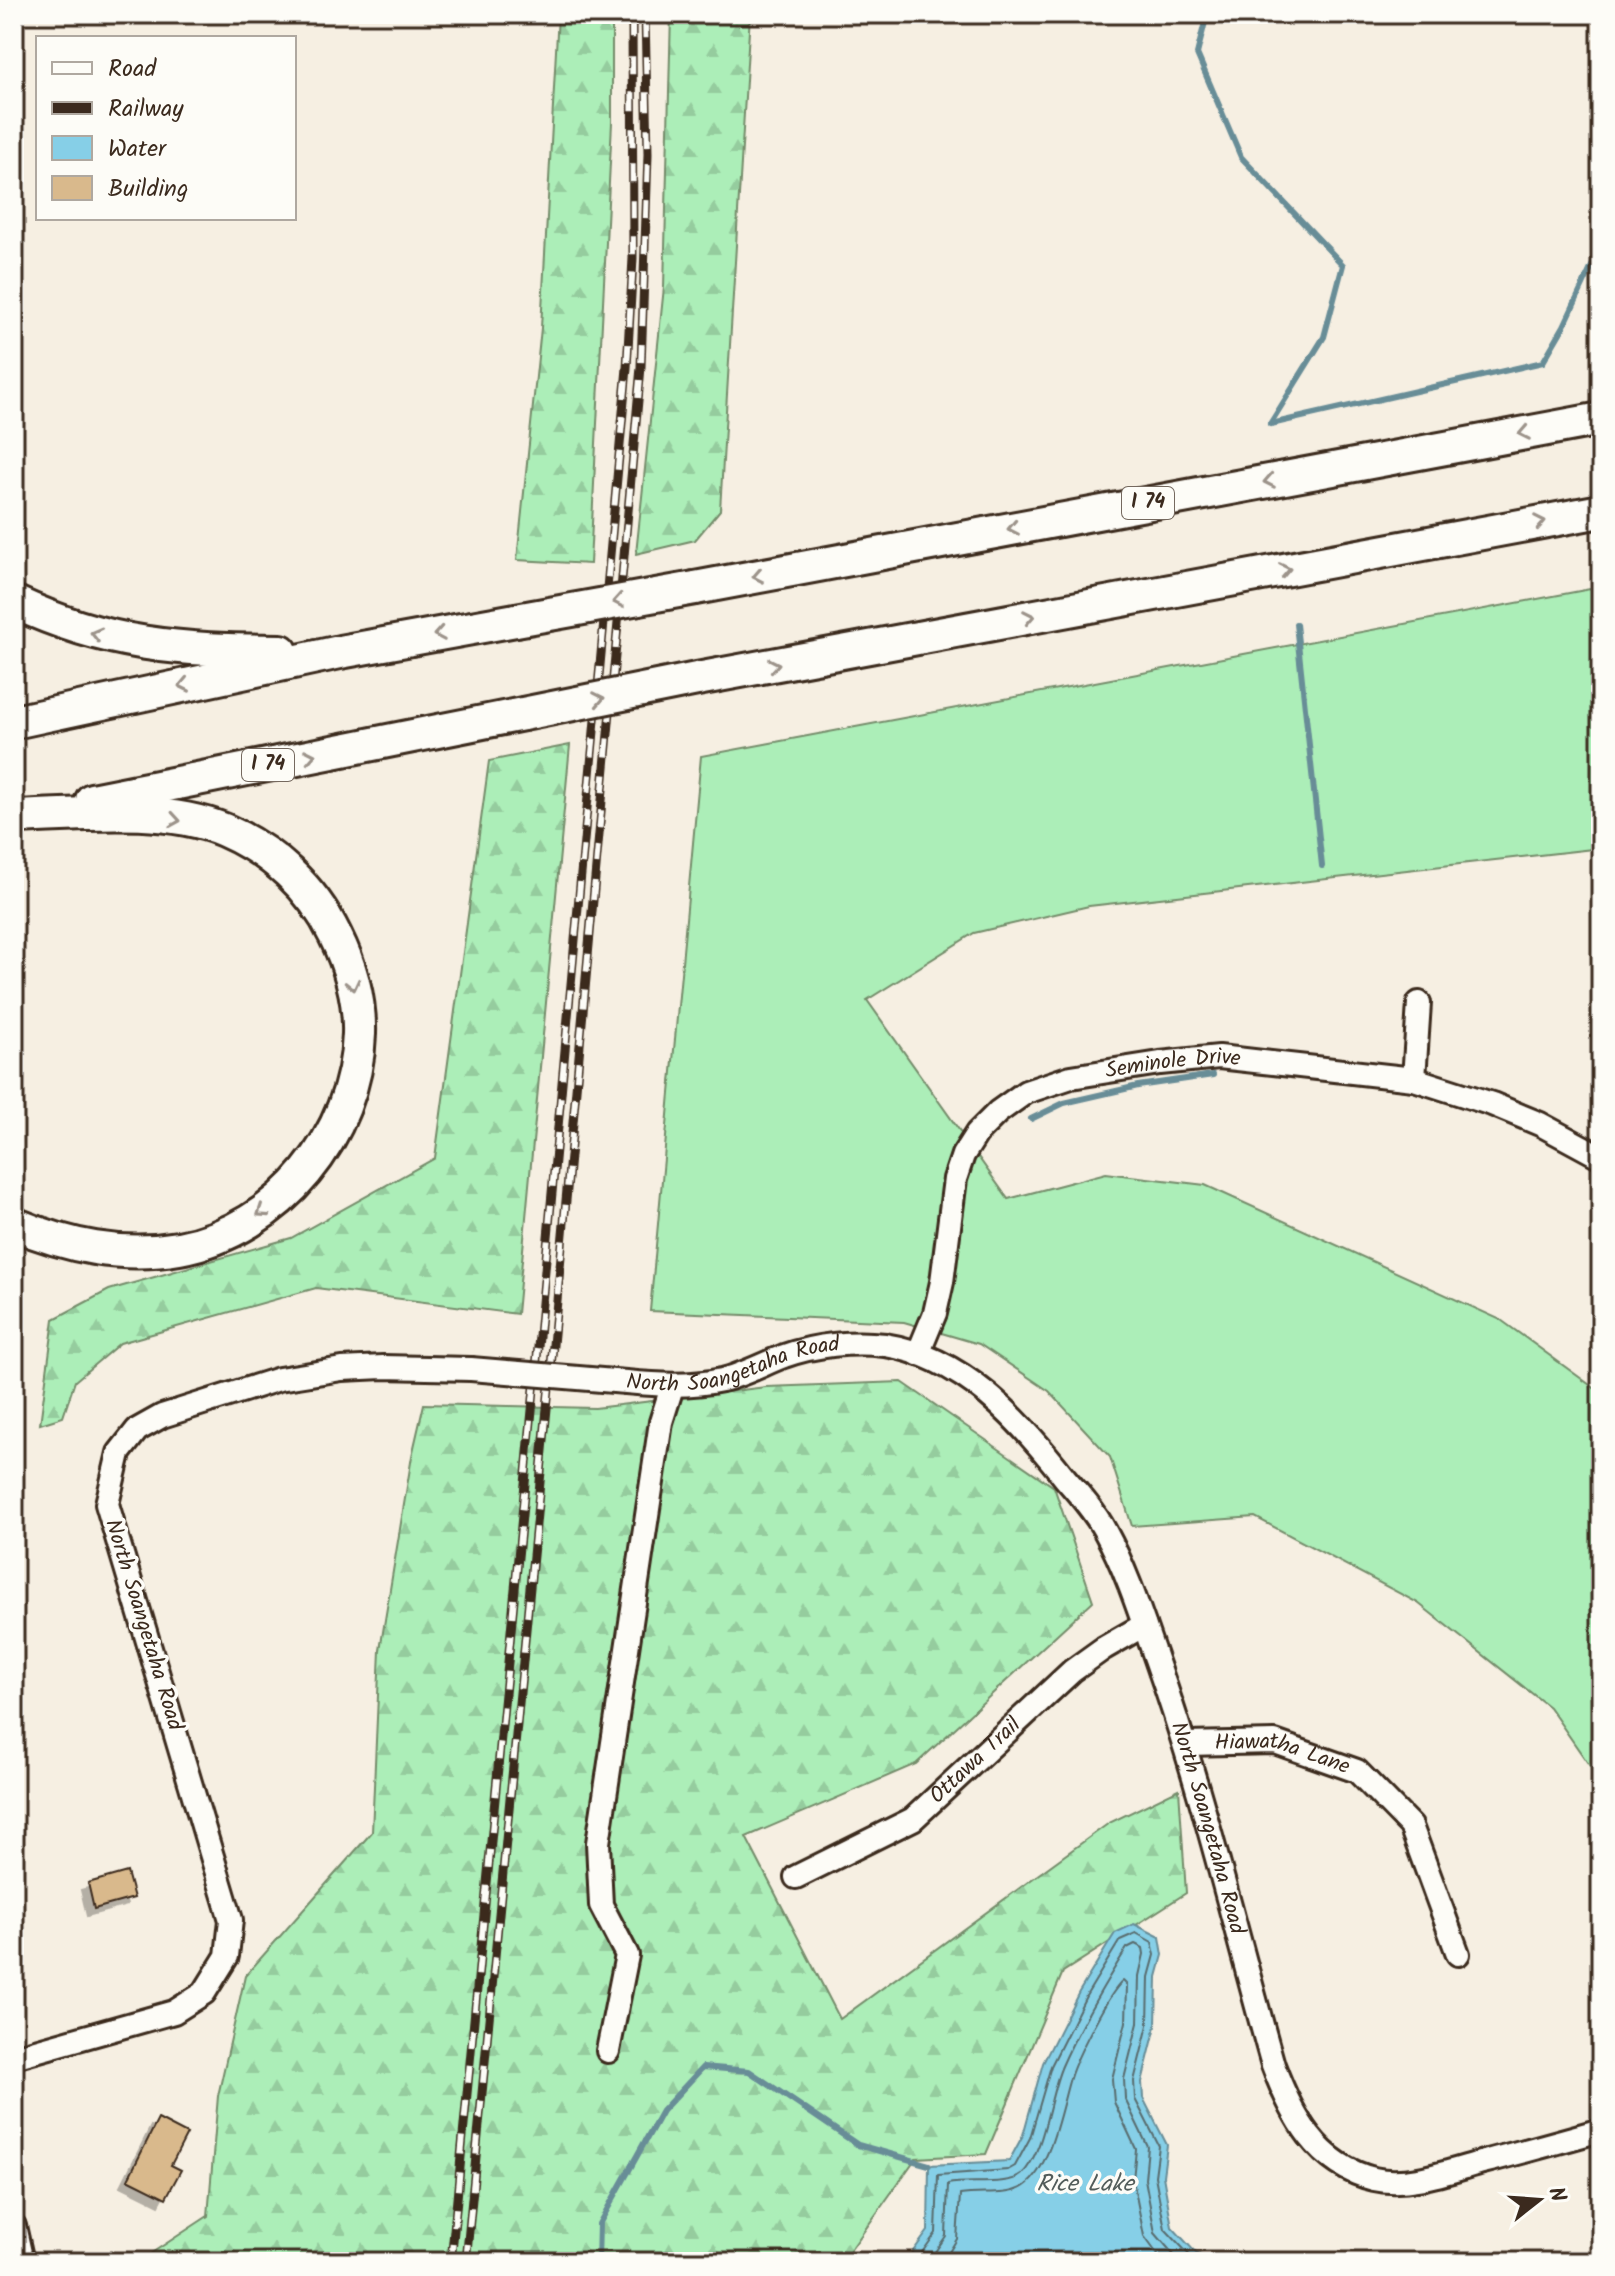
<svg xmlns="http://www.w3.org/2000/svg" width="1615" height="2276" viewBox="0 0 1615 2276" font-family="Kalam,sans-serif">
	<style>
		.grass { fill: #aceeb8; stroke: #748c6b; stroke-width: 2 }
		.forest { fill: url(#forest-firs); stroke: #748c6b; stroke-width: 2 }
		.water { fill: #86cfe7; stroke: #688d97; stroke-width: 2 }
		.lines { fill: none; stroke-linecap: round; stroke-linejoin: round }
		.shore { stroke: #596c6e; stroke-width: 2 }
		.stream { stroke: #688d97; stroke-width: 6 }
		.building { fill: #d9b98c; stroke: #3b2a1e; stroke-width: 2; filter: url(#shadow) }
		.minor-casing { stroke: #3b2a1e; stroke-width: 28 }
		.highway-casing { stroke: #3b2a1e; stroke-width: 38 }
		.minor { stroke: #fdfcf7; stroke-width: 22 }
		.highway { stroke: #fdfcf7; stroke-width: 32 }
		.rail-casing { stroke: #3b2a1e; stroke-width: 9 }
		.rail { stroke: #fdfcf7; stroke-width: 6; stroke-dasharray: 18; stroke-linecap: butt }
		.minor-bridge-casing { stroke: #3b2a1e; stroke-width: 28; stroke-linecap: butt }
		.highway-bridge-casing { stroke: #3b2a1e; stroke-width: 38; stroke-linecap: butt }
		.minor-bridge { stroke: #fdfcf7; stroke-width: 22 }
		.highway-bridge { stroke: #fdfcf7; stroke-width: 32 }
		.oneway { stroke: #9c938a }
		.labels { text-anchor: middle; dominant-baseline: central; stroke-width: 7; stroke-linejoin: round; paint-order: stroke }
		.shield { fill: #fdfcf7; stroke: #75695f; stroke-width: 2 }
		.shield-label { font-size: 20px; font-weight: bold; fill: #3b2a1e }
		.street-label { font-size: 22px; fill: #3b2a1e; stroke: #fdfcf7 }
		.water-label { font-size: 24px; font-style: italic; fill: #525c5a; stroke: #fdfcf7 }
	</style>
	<defs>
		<pattern id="forest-firs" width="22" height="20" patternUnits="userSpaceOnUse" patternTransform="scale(2)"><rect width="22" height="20" fill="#aceeb8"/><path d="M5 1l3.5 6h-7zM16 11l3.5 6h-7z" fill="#95cc9e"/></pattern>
		<filter id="shadow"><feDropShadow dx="-7" dy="7" stdDeviation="0" flood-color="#0004"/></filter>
	</defs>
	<rect width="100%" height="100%" fill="#f6efe2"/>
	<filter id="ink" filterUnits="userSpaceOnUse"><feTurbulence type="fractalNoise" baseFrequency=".0125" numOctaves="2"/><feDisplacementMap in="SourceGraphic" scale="16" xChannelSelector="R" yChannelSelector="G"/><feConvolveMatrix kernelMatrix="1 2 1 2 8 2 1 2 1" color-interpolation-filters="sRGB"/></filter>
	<g filter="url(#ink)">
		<path class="grass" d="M1601,587v261l-512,58 -115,27 -107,67 141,199 98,-26 99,12 296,135 100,73v389l-52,-75 -131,-104 -163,-86 -123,9 -22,-69 -61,-66 -70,-47 -75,-22 -254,-11 51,-555z"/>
		<g class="forest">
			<path d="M558,14h54v108l-22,442 -73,-4 24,-232z"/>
			<path d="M671,14h79l-30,496 -25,30 -59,14 28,-267z"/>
			<path d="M570,745l-53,569 -201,-26 -196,55 -45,38 -12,36 -23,7 14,-105 55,-29 182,-52 144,-80 54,-397z"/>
			<path d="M902,1382l152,105 39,114 -177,163 -170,73 94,182 269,-196 70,-34 7,104 -123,79 -77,182 -70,4 -74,104h-704l70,-46 10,-120 27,-120 127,-144 8,-182 32,-194 12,-52 171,4 171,-21z"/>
		</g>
		<path class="water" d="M1134,1924l26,13 3,18 -6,22 -1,49 -14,56 1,16 24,47 -4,31 9,51 24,26 19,9h-310l23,-31 1,-66 80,-4 14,-26 20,-72 36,-71 36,-59z"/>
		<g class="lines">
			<g class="shore">
				<path d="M915,2262l21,-29 2,-58 70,-5 7,-4 15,-28 21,-72 35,-70 34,-56 16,-7 16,9 3,13 -6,22 -1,48 -14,56 1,18 24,47 -4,30 10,53 31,33"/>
				<path d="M928,2262l18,-26 2,-52c18,-4 60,2 73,-9 24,-22 28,-80 41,-109 18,-41 41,-80 65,-118l8,-4 8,4 1,6 -5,22 -1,47 -14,56 1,20 23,48 -3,32 10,54 25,29"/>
				<path d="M943,2262l14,-23 3,-44c19,-4 43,2 61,-7 29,-14 40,-81 49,-110 6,-20 39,-86 53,-97l4,4 -1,37 -14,57 2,23 22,47 -3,31 11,56 19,26"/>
			</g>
			<g class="stream">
				<path d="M1207,14l-10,40 44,103 102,108 -19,72 -54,87"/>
				<path d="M1271,424l272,-62 21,-36 37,-79"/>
				<path d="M1296,624l26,242"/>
				<path d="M1031,1119l33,-16 74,-17 75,-11"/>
				<path d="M598,2262l1,-38 63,-113 41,-44 46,4 109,74 71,20"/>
			</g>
		</g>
		<g class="building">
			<path d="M127,1872l7,26 -40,11 -6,-26z"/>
			<path d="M158,2119l29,15 -16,31 10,5 -15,28 -38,-19z"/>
		</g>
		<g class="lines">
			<g class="minor-casing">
				<g id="minor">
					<path d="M1414,1079l5,-76"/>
					<path id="s1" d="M918,1354l17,-41 7,-31 13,-103 8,-24 14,-22 21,-21 28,-20 45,-15 89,-14 59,-6 195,22 78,25 48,20 61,33"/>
					<path id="s2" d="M626,1382c32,3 63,5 96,-2 21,-5 41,-16 62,-24 31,-11 68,-15 101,-11 78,12 134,74 180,133 14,16 30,34 40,53 22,40 36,85 51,128 47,133 79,271 117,406 19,51 44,100 101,114 34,8 76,-8 109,-17 39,-10 79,-21 118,-32"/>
					<path id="s3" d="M1186,1744l89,-2 82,29 54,55 47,128"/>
					<path id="s4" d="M796,1877l117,-58 159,-148 32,-23 40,-23"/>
					<path d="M608,2051l19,-96 -26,-50 -3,-62 63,-421 11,-35"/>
					<path d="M14,2057l160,-45 30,-19 23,-37 4,-36 -124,-416 12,-51 18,-23 25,-14 117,-37 63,-10 41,-2 88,2"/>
					<path d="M14,2226l8,36"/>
				</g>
			</g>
			<g class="highway-casing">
				<g id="highway">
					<path d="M695,588l906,-169"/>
					<path d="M14,602c94,44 165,48 267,49"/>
					<path d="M697,679l904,-168"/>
					<path d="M14,722l326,-70 176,-32"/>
					<path d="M92,800l431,-86"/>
					<path d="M14,817c64,-2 150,-12 210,13 48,21 88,57 111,105 15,30 25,65 24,99 -3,101 -79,196 -180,214 -58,10 -112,-2 -165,-24"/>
				</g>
			</g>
			<use href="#minor" class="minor"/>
			<use href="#highway" class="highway"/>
			<g class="rail-casing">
				<g id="rail">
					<path d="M451,2262l87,-915 89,-979 6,-110 -1,-244"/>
					<path d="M466,2262l87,-917 88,-978 7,-213 -3,-140"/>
				</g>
			</g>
			<use href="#rail" class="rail"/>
			<g class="minor-bridge-casing">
				<path id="minor-bridge" d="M471,1369l155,13"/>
			</g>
			<g class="highway-bridge-casing">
				<g id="highway-bridge">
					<path d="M516,620l179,-32"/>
					<path d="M523,714l174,-35"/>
				</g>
			</g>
			<use href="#minor-bridge" class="minor-bridge"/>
			<use href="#highway-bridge" class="highway-bridge"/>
		</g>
		<defs><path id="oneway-chevron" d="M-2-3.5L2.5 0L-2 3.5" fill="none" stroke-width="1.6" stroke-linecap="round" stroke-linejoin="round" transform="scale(2)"/></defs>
		<g class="oneway">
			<use href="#oneway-chevron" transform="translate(1524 433) rotate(169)"/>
			<use href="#oneway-chevron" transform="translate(1269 481) rotate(169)"/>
			<use href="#oneway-chevron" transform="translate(1540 522) rotate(-11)"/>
			<use href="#oneway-chevron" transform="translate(1013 528) rotate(169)"/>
			<use href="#oneway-chevron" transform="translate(1285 570) rotate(-11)"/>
			<use href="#oneway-chevron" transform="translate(758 576) rotate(169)"/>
			<use href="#oneway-chevron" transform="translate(618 601) rotate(170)"/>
			<use href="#oneway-chevron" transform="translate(1029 617) rotate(-11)"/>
			<use href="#oneway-chevron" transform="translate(96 634) rotate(-166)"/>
			<use href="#oneway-chevron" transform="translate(439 634) rotate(170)"/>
			<use href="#oneway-chevron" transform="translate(774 665) rotate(-11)"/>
			<use href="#oneway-chevron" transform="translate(184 685) rotate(168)"/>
			<use href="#oneway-chevron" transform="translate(599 699) rotate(-11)"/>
			<use href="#oneway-chevron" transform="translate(310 756) rotate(-11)"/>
			<use href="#oneway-chevron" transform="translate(175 820) rotate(9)"/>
			<use href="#oneway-chevron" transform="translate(353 985) rotate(77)"/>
			<use href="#oneway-chevron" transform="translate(262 1212) rotate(146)"/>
		</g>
	</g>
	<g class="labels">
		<g class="shield">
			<rect x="1122" y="487" width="52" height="32" rx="6"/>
			<rect x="242" y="749" width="52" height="32" rx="6"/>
		</g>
		<g class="shield-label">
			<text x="1148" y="503">I 74</text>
			<text x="268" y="765">I 74</text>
		</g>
		<g class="street-label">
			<text stroke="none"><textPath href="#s1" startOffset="446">Seminole Drive</textPath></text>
			<text stroke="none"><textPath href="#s2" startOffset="110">North Soangetaha Road</textPath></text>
			<text transform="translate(143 1625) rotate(73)">North Soangetaha Road</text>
			<text stroke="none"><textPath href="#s3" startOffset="98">Hiawatha Lane</textPath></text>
			<text stroke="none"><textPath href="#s4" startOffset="216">Ottawa Trail</textPath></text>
			<text stroke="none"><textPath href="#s2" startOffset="876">North Soangetaha Road</textPath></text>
		</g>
		<g class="water-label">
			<text x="1085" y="2184">Rice Lake</text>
		</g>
	</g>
	<rect width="1615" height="2276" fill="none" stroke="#fdfcf7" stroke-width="48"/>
	<rect x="24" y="24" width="1567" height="2228" fill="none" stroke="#3b2a1e" stroke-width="3" filter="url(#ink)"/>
	<rect x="36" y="36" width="260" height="184" fill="#fdfcf7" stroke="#afa8a0" stroke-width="2"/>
	<rect x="52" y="62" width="40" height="12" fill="#fdfcf7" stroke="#afa8a0" stroke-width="2"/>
	<text x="108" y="76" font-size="24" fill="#3b2a1e">Road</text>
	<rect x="52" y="102" width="40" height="12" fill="#3b2a1e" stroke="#afa8a0" stroke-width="2"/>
	<text x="108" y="116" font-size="24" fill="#3b2a1e">Railway</text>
	<rect x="52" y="136" width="40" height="24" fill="#86cfe7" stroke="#afa8a0" stroke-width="2"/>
	<text x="108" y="156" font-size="24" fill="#3b2a1e">Water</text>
	<rect x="52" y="176" width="40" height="24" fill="#d9b98c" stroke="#afa8a0" stroke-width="2"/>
	<text x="108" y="196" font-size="24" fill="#3b2a1e">Building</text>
	<g transform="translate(1539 2200) rotate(73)" stroke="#fdfcf7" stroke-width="6" paint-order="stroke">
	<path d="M0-6L14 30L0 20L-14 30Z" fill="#3b2a1e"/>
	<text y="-12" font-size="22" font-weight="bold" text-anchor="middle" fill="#3b2a1e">N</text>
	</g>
</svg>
